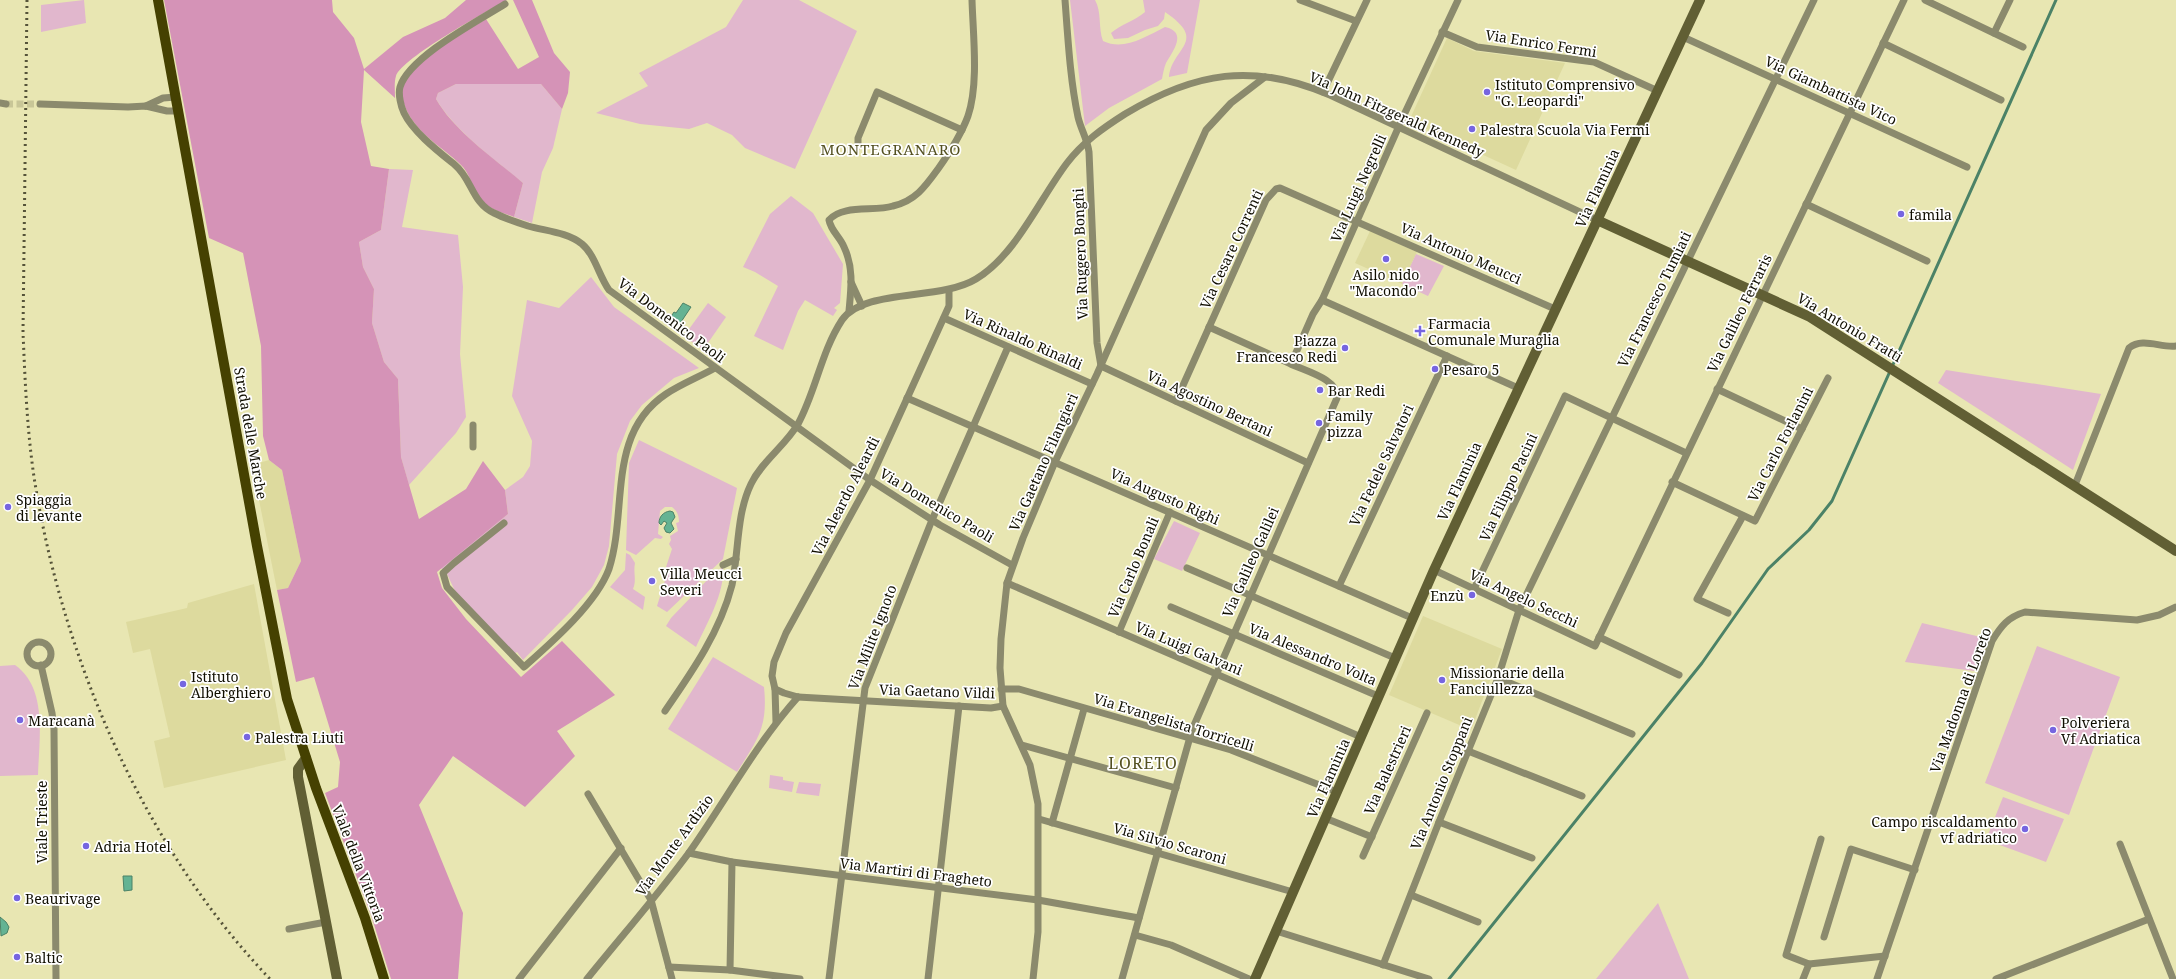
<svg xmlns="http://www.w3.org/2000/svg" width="2176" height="979" viewBox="0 0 2176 979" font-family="'Noto Serif',serif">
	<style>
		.built { fill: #ddda9e }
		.green { fill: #e1b7cd }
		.forest { fill: #d593b7 }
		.water { fill: #64b393; stroke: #4b8267 }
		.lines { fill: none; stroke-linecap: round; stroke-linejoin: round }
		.stream { stroke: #4b8267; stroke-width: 3 }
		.street-tunnel { stroke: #c8c697; stroke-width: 7; stroke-dasharray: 7 3.5; stroke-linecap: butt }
		.street { stroke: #8b8a6d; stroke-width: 7 }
		.secondary { stroke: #615f34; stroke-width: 10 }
		.primary { stroke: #454101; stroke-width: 10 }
		.rail { stroke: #555339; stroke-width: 3; stroke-dasharray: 2 4; stroke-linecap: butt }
		.poi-dot { fill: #7665e0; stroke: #fff; stroke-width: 1.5 }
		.labels { text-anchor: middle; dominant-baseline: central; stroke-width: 3.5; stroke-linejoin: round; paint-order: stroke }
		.street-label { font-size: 14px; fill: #100e00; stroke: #fff }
		.poi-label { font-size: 14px; fill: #100e00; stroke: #fff; text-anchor: start }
		.neighbourhood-label { font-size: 15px; letter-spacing: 1px; fill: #545121; stroke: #fff }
		.quarter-label { font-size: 16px; letter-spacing: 1px; fill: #545121; stroke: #fff }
	</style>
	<rect width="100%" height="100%" fill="#e8e6b2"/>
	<g class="built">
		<path d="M1447,38l27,13 91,12 -49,107 -107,-49z"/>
		<path d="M1370,231l47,21 -15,32 -47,-21z"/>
		<path d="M269,460l13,10 19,91 -13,27 -11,2 -25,-125z"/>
		<path d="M254,584l32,176 -122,28 -10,-47 16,-4 -20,-88 -17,4 -7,-31 61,-14 1,-5z"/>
		<path d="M1423,616l79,33 -31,81 -82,-35z"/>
	</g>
	<g class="green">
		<path d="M84,0l2,23 -45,9v-27z"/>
		<path d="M743,0h56l58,31 -62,138 -50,-21 -13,-13 -25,-12 -18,6 -49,-5 -44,-11 52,-27 -9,-13 87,-46z"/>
		<path d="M1070,0h25c7,12 3,28 8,41 21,10 42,-4 62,-14 23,5 8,24 1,36 -2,5 -3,10 -4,16l-53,29 -24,18z"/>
		<path d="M1143,0h57l-13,73 -18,4c3,-30 40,-35 -4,-65l-1,7 -6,7 -13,4 -17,8 -14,1 -3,-6c10,-9 24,-12 34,-21z"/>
		<path d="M519,83l22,1 21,25 -9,39 -11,24 -10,51 -18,-6 9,-34c-30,-25 -67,-51 -87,-84l2,-6 18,-9z"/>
		<path d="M389,169l24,1 -11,57 56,8 5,52 -3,67 6,63 -10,16 -47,52 -8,-28 -3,-78 -14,-17 -12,-39 2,-34 -11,-22 -4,-25 22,-12z"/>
		<path d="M791,196l22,17 30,51 -3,39 -6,5 3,2 -4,6 -28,-16 -7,11 -15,39 -29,-14 24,-50 -23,-14 -12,-5 27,-53z"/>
		<path d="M1416,254l28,12 -16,30 -26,-12z"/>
		<path d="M591,277l23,30 85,61 -25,10 -32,27 -12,16 -13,33 -8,92 -5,19 -12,22 -20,23 -49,50 -6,-8 -3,2 -59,-63 -8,-17 -6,-6 67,-54 -3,-24 18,-13 7,-11 2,-25 -20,-45 15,-96 32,8z"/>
		<path d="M708,303l18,14 -23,33 -19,-14z"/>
		<path d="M1946,370l155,24 -28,76 -135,-87z"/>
		<path d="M639,440l98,48 -14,71 -56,53 -10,-6 12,-38 -3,-1 6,-18 -3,-5 2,-4 -1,-4 8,-5 -2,-8 3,-1c0,-7 -2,-11 -7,-15h-7l-5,4 -2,23 5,3 -2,2 -6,-1 -19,17 -10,-5 3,-87z"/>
		<path d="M1174,521l26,12 -18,38 -28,-12z"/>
		<path d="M626,553l4,2 5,8c-2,10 2,17 -2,26l12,8 -2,13 -33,-23 15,-17z"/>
		<path d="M723,567c2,26 -16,56 -27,80l-30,-21 5,-8 41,-43z"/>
		<path d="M1922,623l63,15 -11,33 -69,-9z"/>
		<path d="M2037,646l83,31 -51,138 -84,-32z"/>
		<path d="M713,657l51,30c4,40 -6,52 -27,85l-69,-43z"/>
		<path d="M15,665c33,23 24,74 23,110l-38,1v-110z"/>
		<path d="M770,775l13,2v3l11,2 -2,10 -23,-4z"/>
		<path d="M799,782l22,2 -2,12 -23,-3z"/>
		<path d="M2003,797l61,22 -18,43 -60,-22z"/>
		<path d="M1658,903l31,76h-93z"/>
	</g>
	<g class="forest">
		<path d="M164,0h168l1,12 21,26 10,31 39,-32 42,-19 21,-18h41c-20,11 -105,58 -111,76 -2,6 -1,15 -1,22l-31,-28 -3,52 10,44 18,3 -8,61 -22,12 4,25 11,22 -2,34 12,39 14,17 3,78 18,62 47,-30 17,-28 22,29 3,24 -71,58 5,16 24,31 55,58 41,-36 53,54 -58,36 18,25 -50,51 -72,-51 -34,49 44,108 -5,66h-67l-20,-64 -46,-122 13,-6 2,-25 -26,-85 -18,5 -19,-92 11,-2 13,-27 -19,-91 -13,-10 -6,-24 -2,-90 -18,-93 -34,-15z"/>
		<path d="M513,0h19l22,53 16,19 -2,21 -6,16 -21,-25h-85l-18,9 -2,6c19,33 58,59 87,84l-9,34c-11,-4 -28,-9 -35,-19 -7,-11 -9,-25 -19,-34 -16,-15 -34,-25 -47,-43 -7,-9 -14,-26 -10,-37 11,-27 59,-50 83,-65l32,50 21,-12z"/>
	</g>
	<g class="water">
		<path d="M683,303l8,4 -12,18 -9,-7 4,-6 2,1z"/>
		<path d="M670,511l3,1 2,5 -4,6 3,6 -4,4 -4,-1 -2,-4 3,-5 -3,-2 -3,4 -2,-2c0,-6 4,-11 11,-12z"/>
		<path d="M123,876h9v14l-8,1z"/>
		<path d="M0,917l6,5 3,5 -2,6 -6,3z"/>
	</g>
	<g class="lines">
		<path class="stream" d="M1449,979l253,-316 66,-94 41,-39 23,-29 224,-501"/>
		<path class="street-tunnel" d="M6,104h34"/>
		<g class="street">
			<path d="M1065,0c3,39 5,79 13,117 3,13 9,21 11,35l8,191 4,23"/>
			<path d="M1300,0l56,21"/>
			<path d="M1925,0l98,47"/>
			<path d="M505,4c-27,17 -96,53 -105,83 -2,7 1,20 4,26 9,19 35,39 51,52 17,14 17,38 39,48 10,5 22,9 34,13 17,5 39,6 54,18 13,11 17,32 27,46l261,190 70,45 72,40"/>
			<path d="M1442,32l35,15 117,15 64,29"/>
			<path d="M1994,33l16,-33"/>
			<path d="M1683,37l284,130"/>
			<path d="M1883,43l118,57"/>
			<path d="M1323,92l44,-92"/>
			<path d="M0,103l6,1"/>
			<path d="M40,104l88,3 18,-1 21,5h12"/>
			<path d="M146,106l17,-8 13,-1"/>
			<path d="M858,146v-8l19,-46 85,38"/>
			<path d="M1806,204l121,57"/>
			<path d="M851,282l11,24"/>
			<path d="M949,290v16l-79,174 -84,153 -12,29 -2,14 3,13 9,4 14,4 193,11 12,-2"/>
			<path d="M1322,300l196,88"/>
			<path d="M849,311c2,-22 5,-43 -5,-64 -4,-10 -13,-16 -15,-27 14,-16 45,-8 64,-14 22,-5 32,-19 45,-37 12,-17 23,-34 30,-53 11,-33 5,-81 4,-116"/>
			<path d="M944,318l148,66"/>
			<path d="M1209,327l82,37"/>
			<path d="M1101,366l207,97"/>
			<path d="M1717,389l85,40"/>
			<path d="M907,398l505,220"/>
			<path d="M1176,401l90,-201 10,-11 4,-1 275,121"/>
			<path d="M473,425v22"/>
			<path d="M1672,482l83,39 73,-143"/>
			<path d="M2075,485l54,-137c14,-11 31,0 47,-2"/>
			<path d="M504,523l-50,40 -11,10 4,14 77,80c27,-24 72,-63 85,-98 19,-59 -3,-135 57,-175 15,-10 33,-17 49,-26"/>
			<path d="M723,565l13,-6"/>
			<path d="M1187,568l208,90"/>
			<path d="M1434,570l161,76 309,-646"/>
			<path d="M1007,583l354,154"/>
			<path d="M1339,586l108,-230"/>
			<path d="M1474,589l91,-193 121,57"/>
			<path d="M1171,607l207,89"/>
			<path d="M1728,613l-31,-14 46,-83"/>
			<path d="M1119,632l51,-120"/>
			<path d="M1599,637l80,38"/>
			<circle cx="39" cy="654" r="12"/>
			<path d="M41,665l11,48 2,16 2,250"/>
			<path d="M1498,678l134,56"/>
			<path d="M775,689l1,33"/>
			<path d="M1001,689h18l212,61 106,42"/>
			<path d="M665,711c27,-39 55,-79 67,-126 7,-33 4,-70 19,-101 11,-23 34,-38 47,-60 18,-33 23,-72 44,-104 22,-32 98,-19 134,-41 40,-24 63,-79 91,-116 16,-21 36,-35 58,-49 70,-42 128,-52 205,-19l267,125"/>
			<path d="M1022,745l154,43"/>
			<path d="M1468,751l114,45"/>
			<path d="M588,794l63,106 21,79"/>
			<path d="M1325,818l47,19"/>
			<path d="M1039,819l254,73"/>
			<path d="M1439,822l93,36"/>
			<path d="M1052,823l32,-114"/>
			<path d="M1821,839l-35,116 23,9 76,-8"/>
			<path d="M2120,844l53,135"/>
			<path d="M689,853l43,9 306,38 101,18"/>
			<path d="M1363,856l64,-143"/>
			<path d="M1411,895l67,27"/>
			<path d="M289,929l37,-7"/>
			<path d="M1276,931l153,48"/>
			<path d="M1135,935l36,10 78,34"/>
			<path d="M1824,937l27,-88 64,21"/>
			<path d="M1383,965l56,-143 59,-144 21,-68 295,-610"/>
			<path d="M669,967l61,3 70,9"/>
			<path d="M730,970l2,-108"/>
			<path d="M519,979l102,-131"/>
			<path d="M587,979c34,-42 69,-82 101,-125 37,-52 67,-109 110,-157"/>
			<path d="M829,979l36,-291 67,-168 76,-173"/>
			<path d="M928,979l31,-273"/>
			<path d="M1033,979l5,-47v-128l-8,-39 -27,-59 -3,-38 1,-29 6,-56 16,-45 32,-76 42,-88 109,-244 25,-27 34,-26"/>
			<path d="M1122,979l70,-249 145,-332c2,-19 -32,-27 -46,-34l22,-50 9,-14 81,-183 55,-117"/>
			<path d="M1803,979l6,-15"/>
			<path d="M1877,979l115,-338c9,-15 16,-24 33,-29l112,8 22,-5 17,-8"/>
			<path d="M1996,979l153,-60"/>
		</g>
		<g class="secondary">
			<path d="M1597,220l213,97 366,234"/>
			<path d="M306,758l-8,11v8l39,202"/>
			<path d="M1255,979l179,-409 266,-570"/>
		</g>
		<path class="primary" d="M158,0l99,546 30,153 29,89 49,130 19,61"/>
		<path class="rail" d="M27,0l-4,332c2,48 4,97 11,145 28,180 109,369 236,502"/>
	</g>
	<g class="poi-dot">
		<circle cx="1487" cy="92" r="4"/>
		<circle cx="1472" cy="129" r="4"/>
		<circle cx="1901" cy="214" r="4"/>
		<circle cx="1386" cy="259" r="4"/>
		<path d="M1418 325h4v4h4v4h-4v4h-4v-4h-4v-4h4z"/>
		<circle cx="1345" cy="348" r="4"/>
		<circle cx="1435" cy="369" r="4"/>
		<circle cx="1320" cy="390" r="4"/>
		<circle cx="1319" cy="423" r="4"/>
		<circle cx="8" cy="507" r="4"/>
		<circle cx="652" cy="581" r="4"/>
		<circle cx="1472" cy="595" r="4"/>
		<circle cx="1442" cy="680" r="4"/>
		<circle cx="183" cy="684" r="4"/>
		<circle cx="20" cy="720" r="4"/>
		<circle cx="2053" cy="730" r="4"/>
		<circle cx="247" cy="737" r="4"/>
		<circle cx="2025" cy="829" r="4"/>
		<circle cx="86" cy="846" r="4"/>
		<circle cx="17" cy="898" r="4"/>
		<circle cx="17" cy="957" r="4"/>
	</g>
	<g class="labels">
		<g class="street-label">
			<text transform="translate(1541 43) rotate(9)">Via Enrico Fermi</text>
			<text transform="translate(1831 90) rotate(25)">Via Giambattista Vico</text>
			<text transform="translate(1397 114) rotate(24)">Via John Fitzgerald Kennedy</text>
			<text transform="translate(1358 188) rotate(-66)">Via Luigi Negrelli</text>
			<text transform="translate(1597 188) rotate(-65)">Via Flaminia</text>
			<text transform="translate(1231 249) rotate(-65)">Via Cesare Correnti</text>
			<text transform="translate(1461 253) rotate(24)">Via Antonio Meucci</text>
			<text transform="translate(1080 254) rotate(-92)">Via Ruggero Bonghi</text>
			<text transform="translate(1654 299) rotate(-64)">Via Francesco Tumiati</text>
			<text transform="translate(1739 313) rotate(-64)">Via Galileo Ferraris</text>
			<text transform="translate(672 320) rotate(37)">Via Domenico Paoli</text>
			<text transform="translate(1850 327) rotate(31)">Via Antonio Fratti</text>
			<text transform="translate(1023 339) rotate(24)">Via Rinaldo Rinaldi</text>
			<text transform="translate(1210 403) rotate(25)">Via Agostino Bertani</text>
			<text transform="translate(251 433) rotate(80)">Strada delle Marche</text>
			<text transform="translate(1780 444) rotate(-63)">Via Carlo Forlanini</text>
			<text transform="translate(1043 462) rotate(-66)">Via Gaetano Filangieri</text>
			<text transform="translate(1381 465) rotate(-65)">Via Fedele Salvatori</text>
			<text transform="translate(1459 481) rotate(-65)">Via Flaminia</text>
			<text transform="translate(1508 487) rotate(-65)">Via Filippo Pacini</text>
			<text transform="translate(845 496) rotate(-63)">Via Aleardo Aleardi</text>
			<text transform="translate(1165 496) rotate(24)">Via Augusto Righi</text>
			<text transform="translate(937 505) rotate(31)">Via Domenico Paoli</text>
			<text transform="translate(1250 562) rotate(-66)">Via Galileo Galilei</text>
			<text transform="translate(1133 567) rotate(-67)">Via Carlo Bonali</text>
			<text transform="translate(1524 598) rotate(25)">Via Angelo Secchi</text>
			<text transform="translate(872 637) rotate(-69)">Via Milite Ignoto</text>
			<text transform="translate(1189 648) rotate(23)">Via Luigi Galvani</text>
			<text transform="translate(1313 654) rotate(23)">Via Alessandro Volta</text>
			<text transform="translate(937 691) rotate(2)">Via Gaetano Vildi</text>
			<text transform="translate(1960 700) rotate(-70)">Via Madonna di Loreto</text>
			<text transform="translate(1174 722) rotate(17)">Via Evangelista Torricelli</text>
			<text transform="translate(1387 770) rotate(-66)">Via Balestrieri</text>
			<text transform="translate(1328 778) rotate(-66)">Via Flaminia</text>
			<text transform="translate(1441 783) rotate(-68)">Via Antonio Stoppani</text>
			<text transform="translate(41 822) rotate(-90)">Viale Trieste</text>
			<text transform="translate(1170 843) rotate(16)">Via Silvio Scaroni</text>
			<text transform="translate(674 845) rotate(-54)">Via Monte Ardizio</text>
			<text transform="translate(359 863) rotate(69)">Viale della Vittoria</text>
			<text transform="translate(916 872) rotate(7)">Via Martiri di Fragheto</text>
		</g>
		<g class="poi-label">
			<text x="1495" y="84">Istituto Comprensivo<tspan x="1495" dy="16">"G. Leopardi"</tspan></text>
			<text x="1480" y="129">Palestra Scuola Via Fermi</text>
			<text x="1909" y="214">famila</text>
			<text x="1386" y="274" text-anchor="middle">Asilo nido<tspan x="1386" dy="16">"Macondo"</tspan></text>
			<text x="1428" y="323">Farmacia<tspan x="1428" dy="16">Comunale Muraglia</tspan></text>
			<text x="1337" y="340" text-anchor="end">Piazza<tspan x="1337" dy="16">Francesco Redi</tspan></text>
			<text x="1443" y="369">Pesaro 5</text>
			<text x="1328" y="390">Bar Redi</text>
			<text x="1327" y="415">Family<tspan x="1327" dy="16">pizza</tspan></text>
			<text x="16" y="499">Spiaggia<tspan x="16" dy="16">di levante</tspan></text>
			<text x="660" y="573">Villa Meucci<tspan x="660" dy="16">Severi</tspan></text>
			<text x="1464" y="595" text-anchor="end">Enzù</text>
			<text x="1450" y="672">Missionarie della<tspan x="1450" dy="16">Fanciullezza</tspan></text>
			<text x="191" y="676">Istituto<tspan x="191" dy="16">Alberghiero</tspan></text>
			<text x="28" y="720">Maracanà</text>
			<text x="2061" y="722">Polveriera<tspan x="2061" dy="16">Vf Adriatica</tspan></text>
			<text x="255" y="737">Palestra Liuti</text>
			<text x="2017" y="821" text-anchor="end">Campo riscaldamento<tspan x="2017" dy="16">vf adriatico</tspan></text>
			<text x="94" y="846">Adria Hotel</text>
			<text x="25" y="898">Beaurivage</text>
			<text x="25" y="957">Baltic</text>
		</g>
		<g class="neighbourhood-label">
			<text x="891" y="149">MONTEGRANARO</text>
		</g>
		<g class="quarter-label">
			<text x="1143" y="763">LORETO</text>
		</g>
	</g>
</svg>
